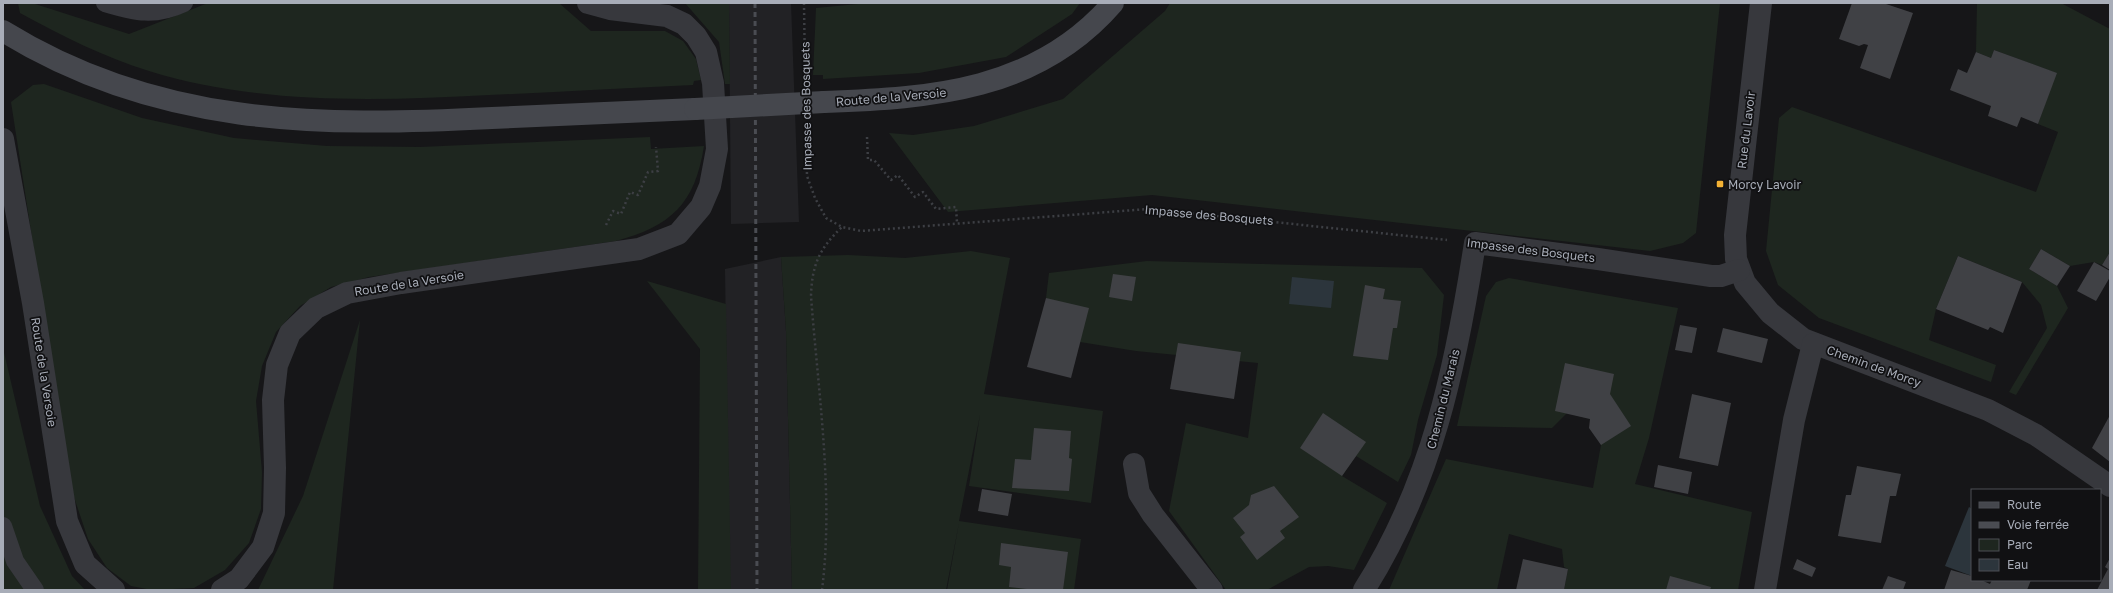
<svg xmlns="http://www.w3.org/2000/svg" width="2113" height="593" viewBox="0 0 2113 593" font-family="'Golos Text',sans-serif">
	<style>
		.built { fill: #222225 }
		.green { fill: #1e261f }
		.water { fill: #2c353c }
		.building { fill: #404145 }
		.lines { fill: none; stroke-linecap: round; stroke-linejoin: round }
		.path { stroke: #3d3f44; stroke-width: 2.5; stroke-dasharray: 2 3; stroke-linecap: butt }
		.service { stroke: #37383d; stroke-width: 18 }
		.minor { stroke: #37383d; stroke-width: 22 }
		.secondary { stroke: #45474d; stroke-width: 22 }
		.rail { stroke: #4a4c52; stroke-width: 3; stroke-dasharray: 5 4; stroke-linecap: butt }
		.secondary-bridge { stroke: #45474d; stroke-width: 22 }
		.poi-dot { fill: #f2b134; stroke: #111113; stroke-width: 1.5 }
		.labels { text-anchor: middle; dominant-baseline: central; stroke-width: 3.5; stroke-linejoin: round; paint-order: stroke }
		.street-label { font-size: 12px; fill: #a8adb8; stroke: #111113 }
		.poi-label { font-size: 12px; fill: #a8adb8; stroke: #111113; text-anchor: start }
	</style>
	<rect width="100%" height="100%" fill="#161618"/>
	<g class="built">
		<path d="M729,3h62l8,219 -68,2z"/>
		<path d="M781,257l5,74 6,259h-62l-5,-321z"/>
	</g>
	<g class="green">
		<path d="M18,3h14l97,31 79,-31h351l32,28h74l18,10 13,18 5,21 -7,1 -1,4c-68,3 -136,7 -204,10 -113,6 -230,10 -340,-24 -45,-14 -87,-35 -129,-58z"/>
		<path d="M682,3h47l1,81h-5l-6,-42 -34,-39z"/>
		<path d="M868,3h212l-8,11 -66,43 -87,16 -96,6v-4h-10l3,-67z"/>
		<path d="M1170,3h550l-24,230 -13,10 -33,8 -498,-56 -204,17 -59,-79 24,2 61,-9 89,-27 102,-88z"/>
		<path d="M1977,3h84l49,26v223l-8,13 -8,-3 -24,4 -29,-17 -12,20 28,17 11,22 -52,87 -7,-3 38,-64 -6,-23 -19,-23 -64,-26 -22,53 -7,31 67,25 -5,17 -172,-64 -41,-33 -12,-34 13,-133 13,-11 244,85 22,-60 -20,-8 18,-51 -62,-23 -3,8 -15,-6z"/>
		<path d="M44,84l98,34 92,20 93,8 93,1 230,-10 1,12 53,-3c-9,58 -33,80 -88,95l-247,36 -38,10 -31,19 -24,26 -14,34 -6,35 6,71 -1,37 -12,34 -24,27 -31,18 -42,2 -21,-4 -24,-18 -19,-29 -14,-42 -10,-53 -53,-342 22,-17z"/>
		<path d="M971,251l39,7 -26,136 119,17 -12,92 -122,-17 11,-71 -21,106 122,18 -7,51h-127l12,-67 -13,67h-154l-6,-259 -5,-74 67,-2 57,3z"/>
		<path d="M1147,261l275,7 22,27 -7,60 -19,65 -7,35 -13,27 -42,-26 -14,20 45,27 -33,67 -26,-4 -19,1 -42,23h-41l-57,-79 17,-88 62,15 10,-75 -122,-12 -56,-9 -34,-44 3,-25z"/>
		<path d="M1509,278l169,30 -29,130 -14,46 117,28 -14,78h-174l4,-21 -4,-2 -2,-18 -53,-15 -12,56h-108l57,-131 147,29 8,-43 -11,-26 -23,-6 -15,15 -95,-2 29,-130 10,-14z"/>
		<path d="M647,281l79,23 5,286h-33l2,-241z"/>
		<path d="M360,320l-27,270h-75l45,-94z"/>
		<path d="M3,348l37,158 32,70 13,14h-82z"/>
	</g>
	<g class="water">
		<path d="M1292,277l42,4 -3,27 -42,-4z"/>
		<path d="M1969,507l3,2v67l-27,-10z"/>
	</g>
	<g class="building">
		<path d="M1852,3h31l30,10 -23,66 -30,-11 8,-23 -4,-1 -5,2 -20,-7z"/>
		<path d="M1994,50l63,23 -19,51 -17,-7 -4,10 -29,-11 3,-10 -41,-16 8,-21 9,4 9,-21 15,6z"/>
		<path d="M2041,249l29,17 -13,20 -28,-17z"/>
		<path d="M2110,252v18l-8,-5z"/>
		<path d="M1958,256l64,26 -19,51 -13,-6 -2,3 -52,-21z"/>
		<path d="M2094,262l16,9v6l-14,24 -19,-10z"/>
		<path d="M1113,274l23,3 -4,24 -23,-4z"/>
		<path d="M1365,285l20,4 -2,10 18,2 -4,27h-4l-5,32 -35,-4z"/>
		<path d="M1046,298l43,10 -18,70 -44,-11z"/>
		<path d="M1680,325l17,3 -5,25 -17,-3z"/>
		<path d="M1723,328l45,11 -6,24 -45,-11z"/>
		<path d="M1178,343l63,9 -7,47 -64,-10z"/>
		<path d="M1565,363l49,11 -4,20 21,32 -30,19 -12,-17 1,-9 -35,-8z"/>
		<path d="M1692,394l39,9 -13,63 -39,-8z"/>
		<path d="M1323,413l43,29 -24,34 -42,-28z"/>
		<path d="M2110,415v47l-18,-14z"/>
		<path d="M1034,428l37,3 -2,27 3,1 -3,32 -57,-3 3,-29 16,1z"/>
		<path d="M1658,465l34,7 -4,22 -34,-7z"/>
		<path d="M1857,466l44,8 -5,22h-6l-9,47 -43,-7 8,-41h5z"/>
		<path d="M1274,486l25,31 -19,14 5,7 -28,22 -17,-23 5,-4 -12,-15 16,-13 2,-10z"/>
		<path d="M982,489l30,5 -4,22 -30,-5z"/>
		<path d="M1001,543l67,9 -5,38h-28l-26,-3 2,-20 -12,-2z"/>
		<path d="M2110,558v32h-13l11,-21 -3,-2z"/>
		<path d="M1523,559l45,10 -4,21h-48z"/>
		<path d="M1797,559l19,9 -4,9 -19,-8z"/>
		<path d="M1951,570l21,6v4h9l9,4 2,-4h39l-4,10h-83z"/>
		<path d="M1670,576l41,11 -1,3h-44z"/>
		<path d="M1888,576l18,6 -3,8h-21z"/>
	</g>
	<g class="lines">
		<g class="path">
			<path d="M804,3l1,72"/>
			<path d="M806,132l1,44 8,22 11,20 16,9 19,4 287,-22 299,31"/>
			<path d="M867,137l1,23h6l17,20 7,-5 17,22 8,-5 13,17 20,-2 1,16"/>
			<path d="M606,225l7,-14 8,3 9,-22 8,3 10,-23 10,-1 -2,-24"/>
			<path d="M822,590c12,-95 -4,-199 -11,-294 1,-31 8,-47 31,-69"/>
		</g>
		<g class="service">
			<path d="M105,3c31,9 49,14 79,0"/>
			<path d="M3,526l12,35 20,29"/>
		</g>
		<g class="minor">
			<path d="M1761,3l-26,232 1,24 9,24 25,30 33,26 185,71 48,25 74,51"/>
			<path d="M3,139l30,164 34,218 18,43 29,26"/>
			<path d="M1134,464l5,29 14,22 59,75"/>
			<path d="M222,590l17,-11 24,-32 11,-34 1,-45 -2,-68 4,-35 13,-32 26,-25 31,-15 54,-10 238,-34 39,-15 23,-27 9,-21 7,-37 -4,-66 -7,-31 -10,-16 -12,-12 -17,-8 -57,-7 -22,-6"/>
			<path d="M1364,590c68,-107 92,-224 111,-347l123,16 113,17h10l18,-6"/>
			<path d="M1765,590l29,-170 19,-76"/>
		</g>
		<g class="secondary">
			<path d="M3,31c154,95 314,96 489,87 67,-3 135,-6 203,-9"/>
			<path d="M824,102c108,-4 213,-11 289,-99"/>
		</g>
		<path class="rail" d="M755,3l2,587"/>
		<path class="secondary-bridge" d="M695,109l129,-7"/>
	</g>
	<rect class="poi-dot" x="1716" y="180" width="8" height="8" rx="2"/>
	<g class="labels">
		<g class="street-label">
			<text transform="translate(891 97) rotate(-5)">Route de la Versoie</text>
			<text transform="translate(806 106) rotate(-91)">Impasse des Bosquets</text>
			<text transform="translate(1746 130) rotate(-83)">Rue du Lavoir</text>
			<text transform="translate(1209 215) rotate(5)">Impasse des Bosquets</text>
			<text transform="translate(1531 250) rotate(7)">Impasse des Bosquets</text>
			<text transform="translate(409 283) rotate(-9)">Route de la Versoie</text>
			<text transform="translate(1874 366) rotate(20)">Chemin de Morcy</text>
			<text transform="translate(44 372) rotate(81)">Route de la Versoie</text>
			<text transform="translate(1443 399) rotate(-76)">Chemin du Marais</text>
		</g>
		<g class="poi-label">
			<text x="1728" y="184">Morcy Lavoir</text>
		</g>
	</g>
	<rect width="2113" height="593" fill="none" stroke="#a8adb8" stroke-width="8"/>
	<rect x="1971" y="489" width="130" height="92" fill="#111113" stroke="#4d4f55"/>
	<rect x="1979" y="502" width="20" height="6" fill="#45474d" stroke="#4d4f55"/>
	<text x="2007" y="509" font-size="12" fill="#a8adb8">Route</text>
	<rect x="1979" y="522" width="20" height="6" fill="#4a4c52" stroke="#4d4f55"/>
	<text x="2007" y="529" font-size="12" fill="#a8adb8">Voie ferrée</text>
	<rect x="1979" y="539" width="20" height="12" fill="#1e261f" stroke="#4d4f55"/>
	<text x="2007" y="549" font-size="12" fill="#a8adb8">Parc</text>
	<rect x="1979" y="559" width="20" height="12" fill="#2c353c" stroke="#4d4f55"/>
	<text x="2007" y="569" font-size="12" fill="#a8adb8">Eau</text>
</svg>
